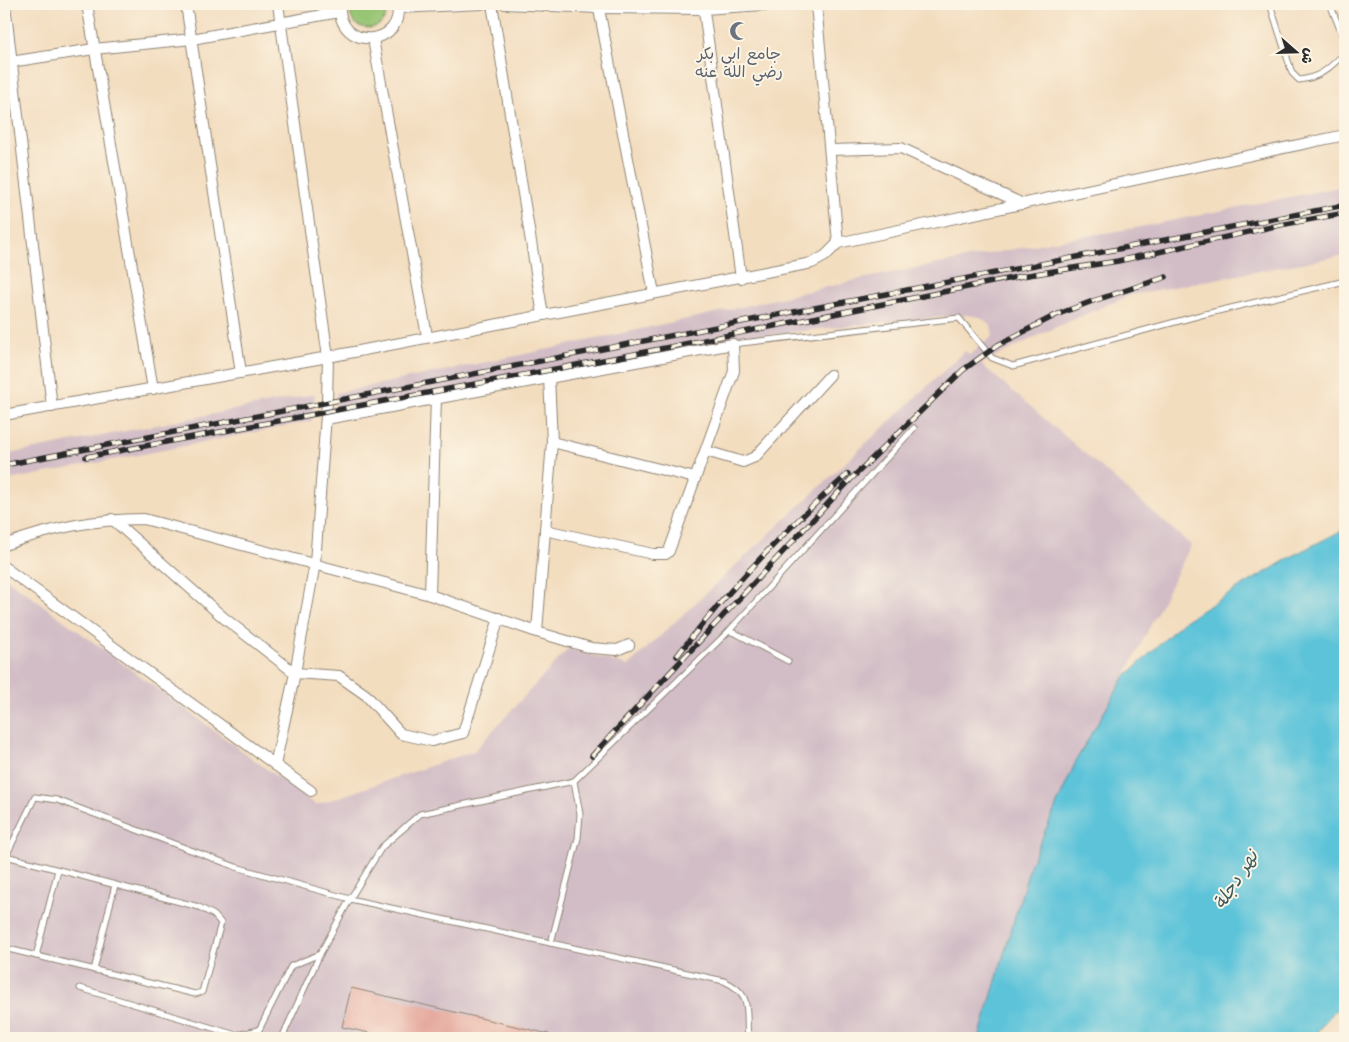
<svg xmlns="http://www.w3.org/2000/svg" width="1349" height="1042" viewBox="0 0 1349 1042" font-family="'Architects Daughter','Playpen Sans Arabic',sans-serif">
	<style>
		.industrial { fill: #d2bdc6 }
		.green { fill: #98c573; stroke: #62784f }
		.water { fill: #5cc3d9; stroke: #447782 }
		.building { fill: #e5a99e }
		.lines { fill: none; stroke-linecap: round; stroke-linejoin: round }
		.lane-casing { stroke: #8f8475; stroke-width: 7 }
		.street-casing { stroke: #8f8475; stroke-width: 12 }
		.lane { stroke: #fff; stroke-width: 5 }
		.street { stroke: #fff; stroke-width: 10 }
		.rail-casing { stroke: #2b2b2b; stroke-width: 5.5 }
		.rail { stroke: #fcf5e5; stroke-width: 4; stroke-dasharray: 11; stroke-linecap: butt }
		.labels { text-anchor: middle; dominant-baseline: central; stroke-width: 4; stroke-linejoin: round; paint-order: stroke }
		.worship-label { font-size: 16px; fill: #5b616d; stroke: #fcf5e5 }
		.water-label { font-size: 18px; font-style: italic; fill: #3a595f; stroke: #fcf5e5 }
	</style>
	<rect width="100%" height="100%" fill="#fcf5e5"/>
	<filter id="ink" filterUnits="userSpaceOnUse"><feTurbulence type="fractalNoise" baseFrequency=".02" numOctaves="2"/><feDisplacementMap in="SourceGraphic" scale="10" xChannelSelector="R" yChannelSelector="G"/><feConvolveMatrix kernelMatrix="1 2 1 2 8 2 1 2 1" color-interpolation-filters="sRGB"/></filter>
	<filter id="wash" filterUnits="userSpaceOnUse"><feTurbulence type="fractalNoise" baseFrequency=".0096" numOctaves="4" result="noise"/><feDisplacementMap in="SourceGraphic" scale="20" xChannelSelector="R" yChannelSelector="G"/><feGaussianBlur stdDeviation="1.12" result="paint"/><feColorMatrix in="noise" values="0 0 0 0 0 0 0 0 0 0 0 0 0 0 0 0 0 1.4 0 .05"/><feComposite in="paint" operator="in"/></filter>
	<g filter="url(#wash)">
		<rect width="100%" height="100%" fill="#f3ddbf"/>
		<g class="industrial">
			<path d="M1345,186v69l-215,40 -85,37 -64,32 210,181 -67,133 -46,79 -47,106 -52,175h-975v-453l3,-6 309,226 158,-54 95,-103 59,18 337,-315 5,4 23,-19 -2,-11 -11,-8 -12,-2 -112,10 -108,12 -413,79 1,-23 218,-45 161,-35 146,-34 189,-37 85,-14z"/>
			<path d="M315,394l-3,27 -308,60v-26z"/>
		</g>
		<path class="green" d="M351,4h35c7,32 -43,32 -35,0z"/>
		<path class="water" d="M1345,529v471l-21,23 -11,15h-334l52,-175 47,-106 46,-79 60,-57 112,-67z"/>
		<g id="blocks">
			<path class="building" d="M351,988l198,46 -1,4h-156l-50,-11z"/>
		</g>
	</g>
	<g filter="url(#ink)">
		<use href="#blocks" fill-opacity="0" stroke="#8f8475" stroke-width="1"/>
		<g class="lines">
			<g class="lane-casing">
				<g id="lane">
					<path d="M1270,4l22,69 7,7c23,-3 30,-12 46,-27"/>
					<path d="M1330,4l15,38"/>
					<path d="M733,344l226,-26 33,40 21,8 188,-51 144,-34"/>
					<path d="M729,631l10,4 49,26"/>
					<path d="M4,856h2l29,-59 22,3 179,67 114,32 374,82c30,14 21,28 24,57"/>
					<path d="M4,867l2,-11 193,51 15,8 7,8 -19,69 -7,2 -191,-46"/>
					<path d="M551,943l27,-105 2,-24 -6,-33"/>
					<path d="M36,956l22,-86"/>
					<path d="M94,970l21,-85"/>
					<path d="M80,988l156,47 23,-5 32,-64 29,-12"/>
					<path d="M282,1038l38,-84 30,-55 32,-52 38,-33 154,-33 155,-150 185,-203"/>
				</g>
			</g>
			<g class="street-casing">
				<g id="street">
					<path d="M5,4l47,403"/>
					<path d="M87,4l66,385"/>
					<path d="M186,4l55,369"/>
					<path d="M340,4c-4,48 66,43 57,0"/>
					<path d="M492,4l51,311"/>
					<path d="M505,4l94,4 105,1 75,-5"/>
					<path d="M598,4l56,289"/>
					<path d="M703,4l38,274"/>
					<path d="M816,4l22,239"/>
					<path d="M398,8l83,-4"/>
					<path d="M373,39l54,297"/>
					<path d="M4,63l90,-14 98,-10 147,-27"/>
					<path d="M831,150l70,-2 122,56"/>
					<path d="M4,415l324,-58 484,-94 13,-7 13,-13 507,-108"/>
					<path d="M326,419l407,-75 1,27 -65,180 -3,3h-13l-108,-24"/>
					<path d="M552,442l143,36"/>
					<path d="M706,451l37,11 12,-5 75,-82"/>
					<path d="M112,519l112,99 71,55 44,3 27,19 35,39 31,7 31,-8 36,-115"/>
					<path d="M4,545c48,-17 89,-26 140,-26l286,76 107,37 54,16 26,2 12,-5"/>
					<path d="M4,567l307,224"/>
					<path d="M430,595l6,-197"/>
					<path d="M537,632l15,-190 -3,-65"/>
					<path d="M275,765l20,-92 20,-110 12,-161 1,-45 -50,-353"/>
				</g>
			</g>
			<use href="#lane" class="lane"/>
			<use href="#street" class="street"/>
			<g class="rail-casing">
				<g id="rail">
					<path d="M86,457l549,-103 387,-78 96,-15 162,-36 65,-12"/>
					<path d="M4,465l1341,-260"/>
					<path d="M677,656c51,-66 108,-127 171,-182"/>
					<path d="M592,756l258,-276 113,-110 35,-25 58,-30 34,-13 76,-25"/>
				</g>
			</g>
			<use href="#rail" class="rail"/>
		</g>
	</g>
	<defs>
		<g id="mosque-bare" transform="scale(1.5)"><path d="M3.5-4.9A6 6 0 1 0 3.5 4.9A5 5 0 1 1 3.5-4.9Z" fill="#6b7280" stroke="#fcf5e5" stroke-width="2.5" paint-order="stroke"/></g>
	</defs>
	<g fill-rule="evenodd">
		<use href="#mosque-bare" x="739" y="31"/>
	</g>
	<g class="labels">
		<g class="worship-label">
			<text x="739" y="54">جامع ابي بكر<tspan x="739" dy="18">رضي الله عنه</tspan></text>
		</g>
		<g class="water-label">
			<text transform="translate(1236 880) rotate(-57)">نهر دجلة</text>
		</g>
	</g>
	<rect width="1349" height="1042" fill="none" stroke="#fcf5e5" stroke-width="20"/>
	<g transform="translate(1296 52) rotate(110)" stroke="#fcf5e5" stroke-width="4" paint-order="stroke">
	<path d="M0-4L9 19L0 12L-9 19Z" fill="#2b2b2b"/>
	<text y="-8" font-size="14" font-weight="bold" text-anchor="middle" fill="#2b2b2b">ش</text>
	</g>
</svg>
